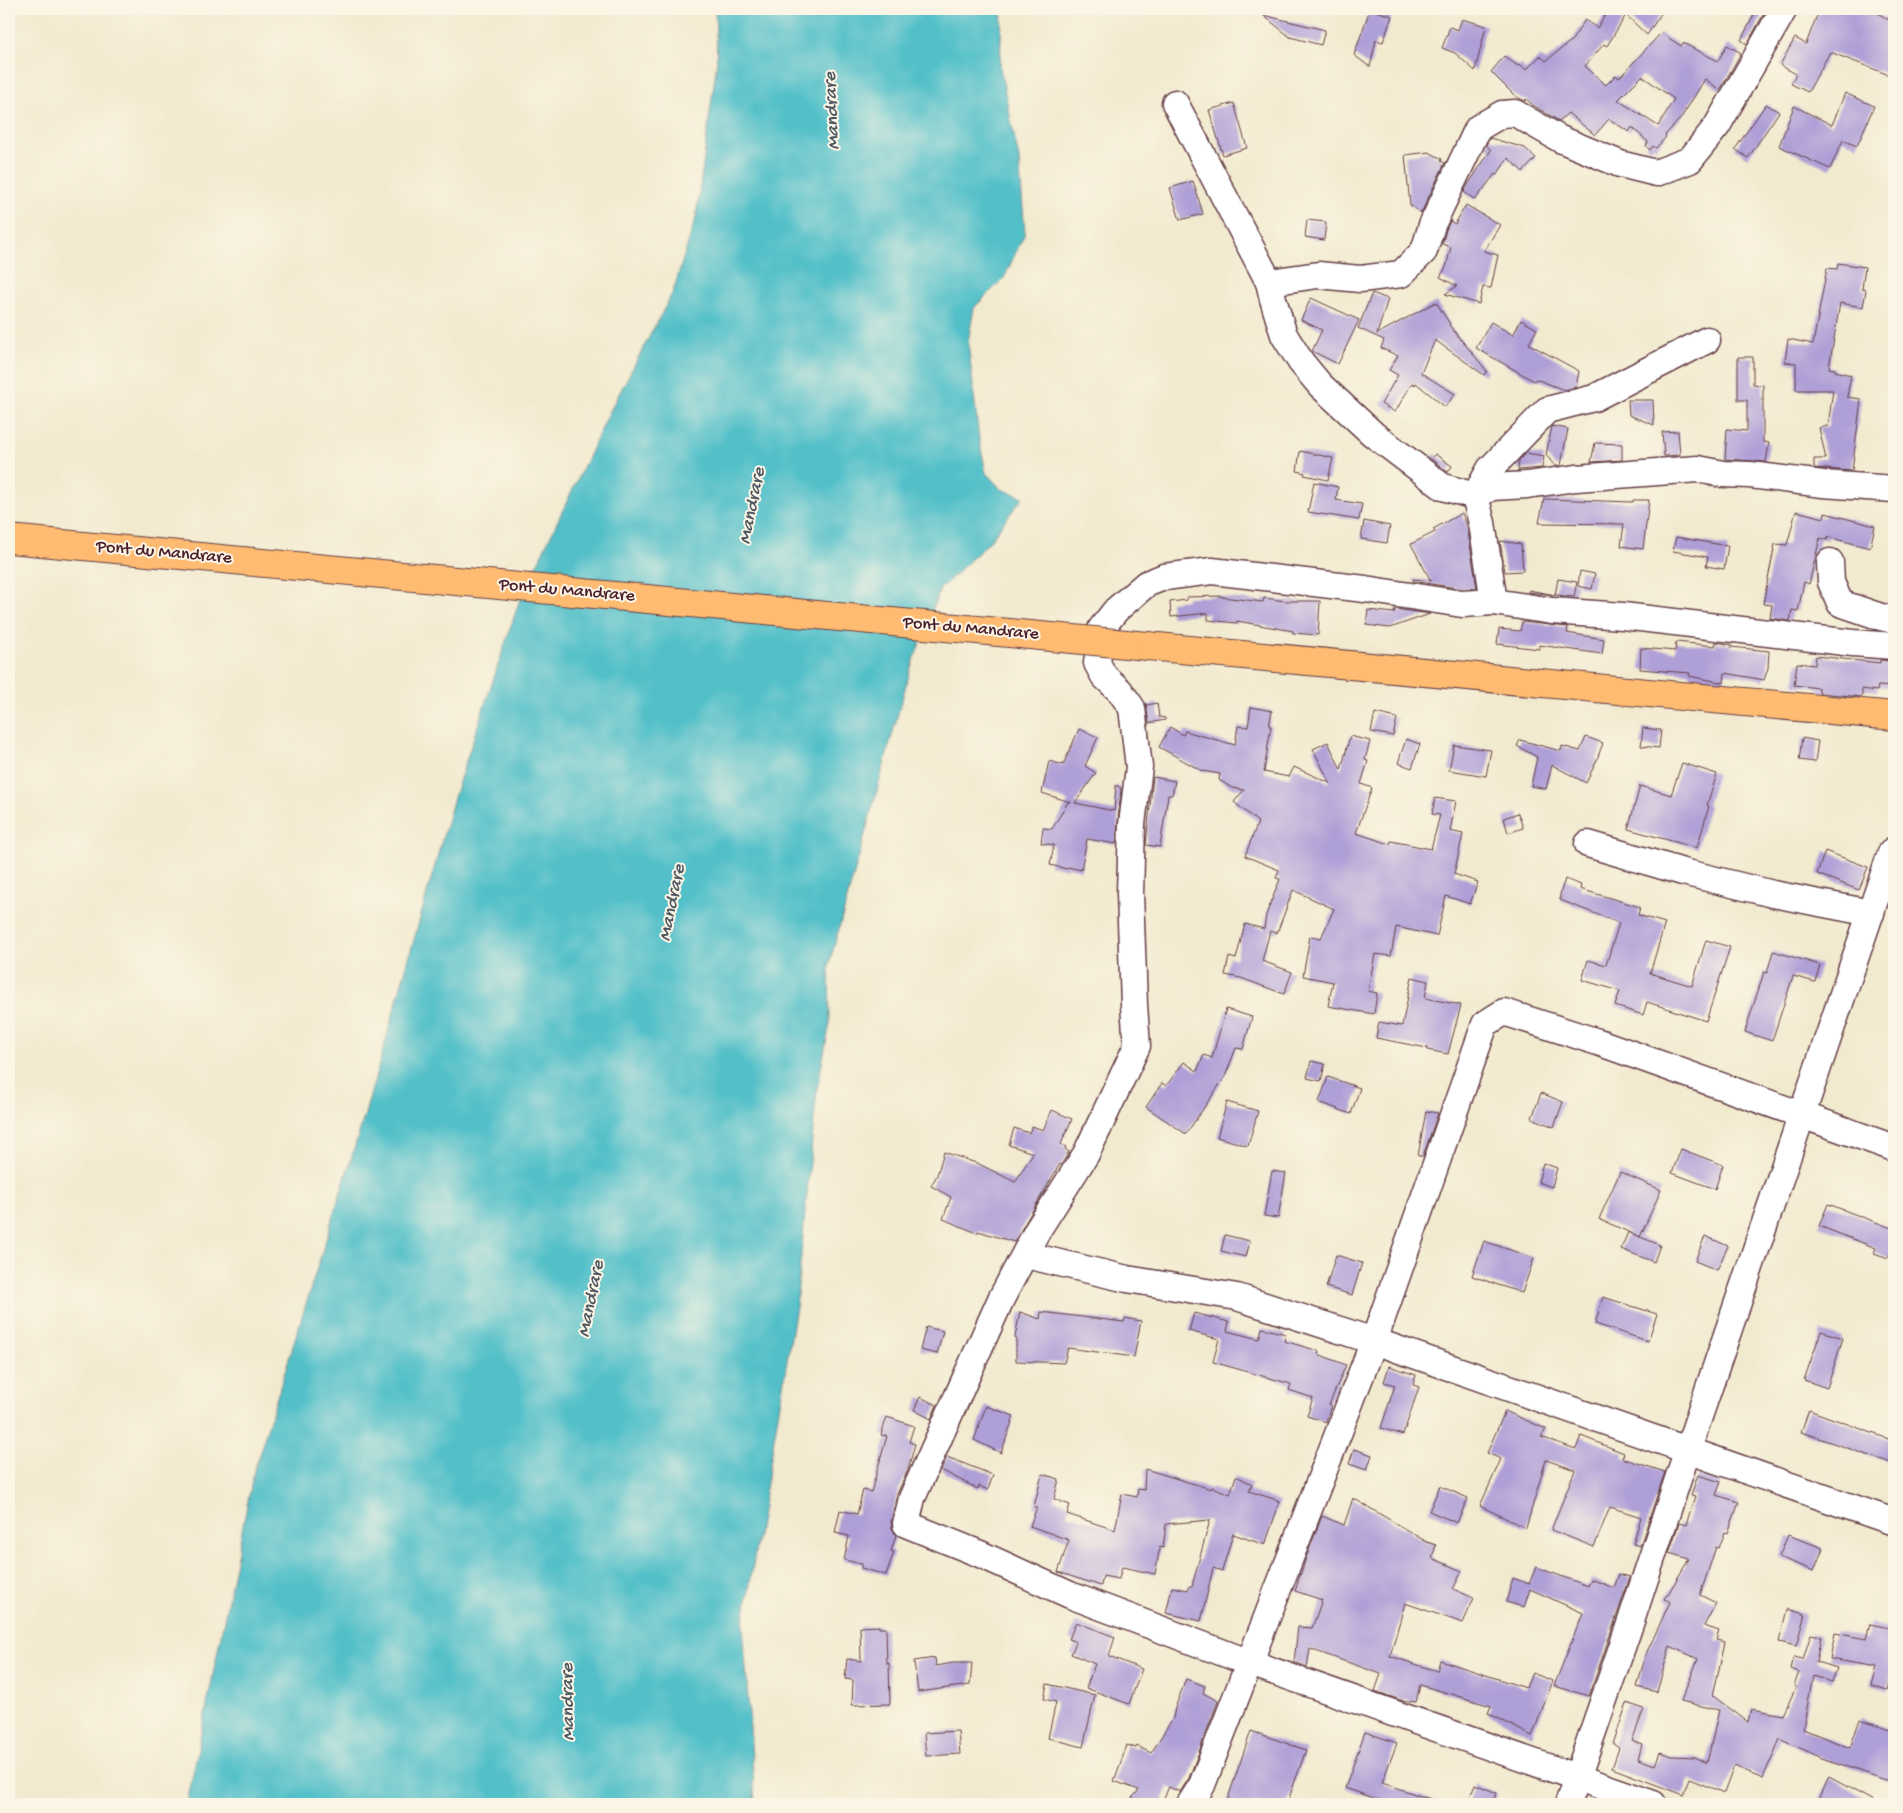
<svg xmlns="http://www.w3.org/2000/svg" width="1903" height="1813" viewBox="0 0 1903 1813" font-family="'Gochi Hand',sans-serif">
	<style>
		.water { fill: #52c0c9; stroke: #4e707a }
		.building { fill: #af9fd7; fill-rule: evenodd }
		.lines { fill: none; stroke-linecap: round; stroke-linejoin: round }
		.minor-casing { stroke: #633d44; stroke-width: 29 }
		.major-casing { stroke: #633d44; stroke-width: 30 }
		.minor { stroke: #fff; stroke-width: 26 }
		.major { stroke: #febb71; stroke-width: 28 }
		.major-bridge-casing { stroke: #633d44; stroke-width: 30; stroke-linecap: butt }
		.major-bridge { stroke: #febb71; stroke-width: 28 }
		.labels { text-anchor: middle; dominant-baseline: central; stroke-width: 4; stroke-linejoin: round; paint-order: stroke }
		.street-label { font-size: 18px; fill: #4a1f2b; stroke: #fcf5e5 }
		.water-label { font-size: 19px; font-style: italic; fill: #4d5762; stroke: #fcf5e5 }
	</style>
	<rect width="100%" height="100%" fill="#fcf5e5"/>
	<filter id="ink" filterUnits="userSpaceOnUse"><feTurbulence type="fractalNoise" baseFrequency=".02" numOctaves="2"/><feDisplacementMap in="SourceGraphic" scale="10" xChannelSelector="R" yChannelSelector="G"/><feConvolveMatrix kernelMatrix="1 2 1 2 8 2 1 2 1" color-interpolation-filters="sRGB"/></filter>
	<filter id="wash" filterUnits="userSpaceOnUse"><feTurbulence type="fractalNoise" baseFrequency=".0096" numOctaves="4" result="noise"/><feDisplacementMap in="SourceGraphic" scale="20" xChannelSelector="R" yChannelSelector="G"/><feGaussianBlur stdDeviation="1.12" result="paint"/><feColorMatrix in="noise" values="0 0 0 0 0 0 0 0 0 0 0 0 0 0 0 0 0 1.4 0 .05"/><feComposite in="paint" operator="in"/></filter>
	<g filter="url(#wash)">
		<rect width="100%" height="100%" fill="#f2eacf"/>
		<path class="water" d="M715,9h287l-2,59 19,91 6,74 -21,45 -30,30 -6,34 11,97 7,34 15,16 22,8 -35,46 -48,46 -30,81 -81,295 1,58 -13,66 -21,218 -53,318 12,179h-568l67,-333 111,-357 90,-320 64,-192 92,-193 62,-117 23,-75 21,-156z"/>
		<g id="blocks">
			<g class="building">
				<path d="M1370,9l22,7 -9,26 -7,-2 -6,27 -16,-12z"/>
				<path d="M1609,9h55l-17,26 -21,-20 -19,31 -3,-2 -19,22 21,19 10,-10 3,3 42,-45 20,13 2,-3 35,18 9,-16 14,8 -21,37 -15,-11 -24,39 -16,17 1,2 -10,11 -3,-2 -3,4 -4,-4 2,-4 -16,-15 -3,5 -20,-13 -14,16 -27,-22 -9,8 -25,-15 -8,-7 -1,2 -10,-5 -24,-24 13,-16 14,10 2,-2 6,6 14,-14 6,5 26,-21 13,-20 12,8zM1642,76l32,23 -16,27 -40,-26z"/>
				<path d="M1757,9l9,1 -19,34 -6,-4z"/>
				<path d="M1822,9h49l23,14v54l-64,-25 -22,40 -17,-8 5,-10 -16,-9 15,-27 11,6 10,-26z"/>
				<path d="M1263,15l62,15 -4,15 -31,-8z"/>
				<path d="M1462,19l24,7 -11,45 -20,-18 -13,-5 8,-21 8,3z"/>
				<path d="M1845,93l29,13 -17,40 -14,-6 -13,29 -51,-23 15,-40 38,19z"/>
				<path d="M1234,103l13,45 -24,7 -14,-45z"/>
				<path d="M1766,104l13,8 -31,46 -13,-9z"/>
				<path d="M1490,138l35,10 11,10 -13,14 -15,-14 -11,17 -2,-1 -20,26 -11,-8 5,-9 22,-33 -5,-5z"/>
				<path d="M1429,152l13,7 -1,2 4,2 -24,50 -11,-8 -5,-50z"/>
				<path d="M1193,181l10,33 -23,6 -10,-32z"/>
				<path d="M1466,205l34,20 -16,26 14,4 -7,33 -8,-1 -4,17 -34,-10 12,-8 -17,-9 6,-10 5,-20 -9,-3 4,-14 4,-9 5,3z"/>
				<path d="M1307,220l19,2 -2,18 -19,-3z"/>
				<path d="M1838,263l27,4 -3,22 4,1 -3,17 -23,-4 -11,65 6,1v2l16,4 -4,22 14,2 -9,72 -38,-3v-9h12l-7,-31 9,-2 5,-36h-37v-27l-11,-1 3,-23 25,5 14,-76 10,1z"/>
				<path d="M1372,293l16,6 -11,35 59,-32 14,22 -1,1 38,46 -3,4 -49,-35 -14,33 34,21 -10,13 -29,-24 -1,2 -3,-2 -17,29 -14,-8 17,-29 -9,-5 9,-14 -17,-8 3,-8 -26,-12z"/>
				<path d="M1311,298l48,22 -21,44 -26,-13 10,-21 -21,-10z"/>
				<path d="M1521,320l16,9 -8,15 50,27 -3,16 -12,3 -28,-11 -2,2 -58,-33 15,-26 22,13z"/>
				<path d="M1738,357h15v27l10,1v57l6,1 -3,19 -41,-3 2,-30 20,2v-31h-9z"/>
				<path d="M1628,400h25l1,25 -25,-10z"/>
				<path d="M1552,426l16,3 -7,36 -6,1 -9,-11z"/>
				<path d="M1678,431l2,24 -16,1 -2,-24z"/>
				<path d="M1595,443l27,1v16l-31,2z"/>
				<path d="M1300,451l33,7 -5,22 -24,-5 1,-2 -8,-2z"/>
				<path d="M1526,453l18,3 -2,12 -24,2 1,-10z"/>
				<path d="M1435,454l17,12 -4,6 -17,-13z"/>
				<path d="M1314,482l24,5 -2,13 26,4 -3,16 -51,-8z"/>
				<path d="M1544,499l89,3v-2h16l-6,49 -22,-3 3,-22 -85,-1z"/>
				<path d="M1796,511l28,7 1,-5 50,13 -5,22 -42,-11 -1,3 -7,-2 -11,46 -5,-2 -6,29 -6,-1 -2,11 -20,-3 2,-13 -9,-1 12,-60 12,1z"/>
				<path d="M1462,513l5,13 10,62 -14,1 -50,-8v-2l18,2 -20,-37 24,-12 -2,-3z"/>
				<path d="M1364,521l26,5 -3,17 -26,-4z"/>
				<path d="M1676,537l52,9 -4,23 -18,-3 2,-9 -35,-6z"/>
				<path d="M1500,541l21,3 2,27 -18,1z"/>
				<path d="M1580,571l15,3 -3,15 -14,-3z"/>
				<path d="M1558,579l19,3 -3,15 -46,-5 1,-2 26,5z"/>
				<path d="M1222,596v1l41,5 1,-4 22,3h34l-2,34 -25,-2v-2l-56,-10v2l-29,-3v-7l-37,4 -1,-15 17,-2v-3z"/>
				<path d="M1395,609l35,5 -40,14 -24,-3 2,-15 26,3z"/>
				<path d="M1522,622l46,5 -1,6 37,6 -2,15 -63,-9v4l-42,-5 2,-15 21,2z"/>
				<path d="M1676,642l39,4 1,-4 16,3 -1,2 38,4 -1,17 -4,12 -39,-7 -1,10 -35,-7 1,-3 -50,-4 1,-21 34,3z"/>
				<path d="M1816,656l64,7v-3l14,1 -1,26 -15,-1 -1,5 -15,-2v8l-43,-4v-5l-25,-3 3,-22 18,2z"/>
				<path d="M1157,703l2,14 6,1v2l-16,3 -3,-18z"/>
				<path d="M1251,707l21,4 -3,15h2l-7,46 25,5 5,-10 36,16 -17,-34 15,-7 13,28 9,-34 20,5 -5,19 3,1 -7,23 11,4 -16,45 34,11 1,-3 40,8 9,-34 -8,-1 3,-16 21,3 -6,30 13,3 -9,40 24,8 -8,22 -24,-8 -9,40 -41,-9 -5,29 -16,-2 -7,37 9,2 -3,21 -46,-8 5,-24 -30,-6 7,-40 11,2 13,-29 -41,-19 -16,43 -7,-2 -8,30 30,11 -8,22 -43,-16 -16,-3 4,-18 7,2 9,-35 19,5 2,-14 14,-36 -4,-1 3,-8 -34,-14 13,-34 -24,-20 10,-12 -12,-2 -13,-8 1,-6 -18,-3 -43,-24 11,-20 13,8 2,-4 50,14 3,-19 10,1z"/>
				<path d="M1375,713l22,5 -4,18 -22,-4z"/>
				<path d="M1643,728l18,2 -2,18 -18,-2z"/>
				<path d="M1079,729l19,8 -13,29 11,7 -21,30 39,8 2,-26 5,3 -5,56 -29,-5 -6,31 -13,-3 -1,2 -17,-4 4,-20 -13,-2 2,-15 9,1 16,-27h2l-28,-9 7,-32 14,4z"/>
				<path d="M1586,737l17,6 -7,19 -10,21 -34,-18 -6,24 -15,-3 6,-29 -20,-11 3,-6 41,11 1,-5 18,5z"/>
				<path d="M1802,738l16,3 -3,21 -16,-2z"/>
				<path d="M1406,739l14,5 -8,24 -14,-5z"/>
				<path d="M1454,745l37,5 -5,26 -37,-6z"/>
				<path d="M1682,763l35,11 -10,31 2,1 -12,42 -69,-19 12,-43 31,9z"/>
				<path d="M1153,777l22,4 -3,14h-4l-8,52 -14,-2z"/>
				<path d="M1518,813l5,15 -15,5 -4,-15z"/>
				<path d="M1825,851l43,16 -9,23 -42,-16z"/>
				<path d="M1565,879l16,6 -1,4 60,18 -2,8 27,8 -15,50 42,13 14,-46 24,7 -24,74 -59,-19 -4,13 -28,-9 5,-15 -38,-11 6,-20 18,5 13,-42 -59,-23v-6z"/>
				<path d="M1773,951l47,14 -5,17 -22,-6 -21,65 -27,-9 19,-60 3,1z"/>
				<path d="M1412,977l16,4 -3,17 36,7 -13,49 -21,-4v-2l-51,-10 3,-16 23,4z"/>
				<path d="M1226,1009l26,8 -9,32 -7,-1 -11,29 -39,57 -40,-27 16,-24 4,3 18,-24 13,9 7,-16 8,3z"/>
				<path d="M1311,1061l14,3 -4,17 -14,-3z"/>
				<path d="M1328,1077l32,11 -9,26 -32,-12z"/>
				<path d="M1541,1093l22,9 -9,25 -22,-9z"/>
				<path d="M1227,1102l31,9 -10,35 -31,-9z"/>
				<path d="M1052,1110l20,9 -11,25 5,3 -1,2 4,3 -8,13 -1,-1 -46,78 -36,-11 -1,2 -34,-14 8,-22 -20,-11 6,-11 7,-23 35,12 36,18 18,-29 -24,-8 5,-17 15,5 3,-7 11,4z"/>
				<path d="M1426,1111l12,2 -15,43h-5z"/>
				<path d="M1681,1149l42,16 -8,24 -43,-16z"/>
				<path d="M1543,1163l14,5 -5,19 -14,-5z"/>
				<path d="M1272,1171l14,2 -8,45 -14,-2z"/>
				<path d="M1620,1172l41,18 -21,47 -41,-18z"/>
				<path d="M1828,1204l66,25v14l-6,15 -14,-5 2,-5 -57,-22z"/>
				<path d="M1628,1232l32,13 -6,17 -33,-13z"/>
				<path d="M1225,1235l25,6 -4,16 -25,-6z"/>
				<path d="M1705,1236l23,10 -11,24 -22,-9z"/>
				<path d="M1484,1241l50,17 -12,35 -50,-17z"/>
				<path d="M1336,1255l26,8 -10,32 -26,-8z"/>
				<path d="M1603,1297l54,17 -9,27 -53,-17z"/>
				<path d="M1020,1312l20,7 1,-7 83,10 1,-4 16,3 -7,36 -66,-9 -4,15 -48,-2v-23l-1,-1z"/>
				<path d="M1194,1313l35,9 -2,9 32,8 3,-11 24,6 -2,7 35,10 -1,3 28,11 -17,40h2l-5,17 -19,-6 6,-18 -24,-8 2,-6 -78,-22 6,-23 -30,-8z"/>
				<path d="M926,1327l17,4 -6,23 -17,-4z"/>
				<path d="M1821,1331l22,7 -16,50 -23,-8z"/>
				<path d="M1389,1366l27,9 -3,10 6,2 -16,48 -22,-7 14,-43 -11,-3z"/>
				<path d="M920,1397l17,8 -6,14 -17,-9z"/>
				<path d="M986,1406l28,10 -13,37 -27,-13z"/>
				<path d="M1809,1410l85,31v23l-93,-32z"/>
				<path d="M1505,1411l41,18 -5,8 35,12 5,-13 43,17 -2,5 43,14 -25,74 -7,-2 8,-27 -31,-10 -16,40 -43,-17 24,-60 -29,-10 -20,68 -46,-22 21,-47 -14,-6z"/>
				<path d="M887,1417l27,9 -5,16 6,2 -7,26 -11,24 -6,27 1,7 4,7 -5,16 3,1 -8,23 -25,-7 1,-4 -18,-4 5,-24 -14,-3 5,-23 17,4 6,-24 8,2 16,-56 -6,-1z"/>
				<path d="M1354,1449l18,6 -5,15 -18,-6z"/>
				<path d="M947,1457l46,18 -5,15 -9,-4 -1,3 -37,-19z"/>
				<path d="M1145,1469l66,20 1,-2 18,7 6,-18 16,8 -3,7 31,10 -15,44 -32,-11 -11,37 -9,-3 -12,53 -35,-8 6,-26 16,3 1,-4h3l18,-66 -44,4 -3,24 -3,-1 -5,27 -33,-7 -3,12 -16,-3 -2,10 -43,-14 11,-32 -39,-14 7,-19h-3l8,-33 17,5 -5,20 16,6 -3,9 48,16 7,-36 15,3 1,-8 6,1z"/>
				<path d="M1698,1475l23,7 -5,13 23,7 -11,31 -3,-1 -6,16 -3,-1 -16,48 16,8 -12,23 15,5 -3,9 9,2 -12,54 35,26 3,-13 32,6 13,-28 -2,-1 5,-14 -8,-3 3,-12 9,2 8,-25 10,2 -5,26 21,6 -5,14 -19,-6 -10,53 47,19 10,-29 34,11v53l-74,-26 -40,-18 -17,39 -29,-12 -10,27 -35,-14 -6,16 -71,-27 7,-20 -6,-4 14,-41 17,6 -12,32 10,4 -4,14 17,6 5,-13 11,4 24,1 12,6 12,-53 -38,-9 17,-42 -28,-13 -13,46 -20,-5 9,-33 24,-52 -5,-3 24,-40 -20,-6 10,-30 7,2 9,-29 -4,-1z"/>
				<path d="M1440,1486l28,12 -11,25 -28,-12z"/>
				<path d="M1353,1498l74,44 9,3 -4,13 30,13 -9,18 21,9 -11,25 -58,-20 -15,53 47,15 3,-11 86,28 6,-15 21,8 -21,55 -44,-23 3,-7 -71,-21 -4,17 -16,-2 -25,-9 6,-17 -71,-25 -3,18 -13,-5 4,-35 14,1 10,-28 -27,-9 12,-36 15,-39 22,9z"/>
				<path d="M1788,1535l35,13 -9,23 -35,-14z"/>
				<path d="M1536,1567l52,19 3,-7 23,9 5,-14 11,3 -41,119 -35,-10 29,-73 -53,-24 -6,18 -18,-5 7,-24 16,6z"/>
				<path d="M1787,1609l18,5 -9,32 -17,-4z"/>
				<path d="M1076,1622l39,15 -6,19 33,13 -13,35 -43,-16 9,-24 -24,-10 5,-12 -7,-3z"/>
				<path d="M1870,1624l24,5v36l-7,25 -16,-5 5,-18 -46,-8 5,-26 31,6z"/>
				<path d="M879,1626v2h7l1,36 2,-1 1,41 -38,1 1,-25 -8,-1 2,-20 14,2 -1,-34z"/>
				<path d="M935,1658l1,8 17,-3h19l-2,22 -52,7 -4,-31z"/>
				<path d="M1186,1679l19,7 -2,7 15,8 -29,77 -9,14 -11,-5 -8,17h-34l12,-14 -25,-9 13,-36 9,3 1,-2 14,7 22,-35 2,-10z"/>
				<path d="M1047,1684l48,11 -12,52 -35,-9 8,-36 -12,-3z"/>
				<path d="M958,1731l2,23 -34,2 -2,-23z"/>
				<path d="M1251,1731l55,19 -19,54h-61z"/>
				<path d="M1365,1732l32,11 -15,40 54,18v3h-45l-46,-16z"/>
				<path d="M1829,1777l50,27h-62z"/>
				<path d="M1475,1784l22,9 -5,11h-25z"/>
			</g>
		</g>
	</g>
	<g filter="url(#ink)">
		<use href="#blocks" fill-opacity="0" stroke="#633d44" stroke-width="1"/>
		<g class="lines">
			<g class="minor-casing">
				<g id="minor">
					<path d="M1175,103l94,179"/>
					<path d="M1475,496l17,-9 35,-2 49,-7 122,-9 25,5 27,1 73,9 71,5"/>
					<path d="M1475,496l15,-27 57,-59 47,-12 113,-58"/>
					<path d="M1830,562l1,20 9,21 41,14 13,3"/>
					<path d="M1494,602l-12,-79 -7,-27 -32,-9 -70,-53 -53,-49 -19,-23 -17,-27 -11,-36 -4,-17 49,-7 42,4 41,-5 23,-23 8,-26 46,-97 24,-14 13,-1 45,26 60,25 36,9 34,-13 27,-34 67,-117"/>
					<path d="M1588,844l95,28 90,22 98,19"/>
					<path d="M1026,1255l101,24 110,18 137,44 520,181"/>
					<path d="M1190,1804l12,-19 172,-444 111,-317 19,-12 97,31 293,105"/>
					<path d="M1568,1804l63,-183 57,-172 203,-596 3,-3"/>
					<path d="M1653,1804l-403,-141 -180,-68 -90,-41 -74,-30 6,-26 89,-199 36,-68 49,-77 51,-108 -3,-41 -4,-112 2,-69 7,-57 -7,-59 -12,-17 -16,-15 -7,-13 4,-34 15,-19 30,-26 18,-7 48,-6 153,18 97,15 32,-2 58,9 71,5 230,27 41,3"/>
				</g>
			</g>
			<g class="major-casing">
				<path id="major" d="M1126,644l768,72"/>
			</g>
			<use href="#minor" class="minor"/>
			<use href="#major" class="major"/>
			<g class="major-bridge-casing">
				<path id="major-bridge" d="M9,539l1117,105"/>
			</g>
			<use href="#major-bridge" class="major-bridge"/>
		</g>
	</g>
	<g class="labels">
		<g class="street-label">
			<text transform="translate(164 553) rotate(5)">Pont du Mandrare</text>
			<text transform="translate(567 591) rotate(5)">Pont du Mandrare</text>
			<text transform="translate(971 629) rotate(5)">Pont du Mandrare</text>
		</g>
		<g class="water-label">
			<text transform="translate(833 111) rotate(-93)">Mandrare</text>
			<text transform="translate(753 506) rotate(-79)">Mandrare</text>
			<text transform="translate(673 903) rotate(-79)">Mandrare</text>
			<text transform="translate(592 1299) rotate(-79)">Mandrare</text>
			<text transform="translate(569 1702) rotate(-91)">Mandrare</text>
		</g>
	</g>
	<rect width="1903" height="1813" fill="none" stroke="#fcf5e5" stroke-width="30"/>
</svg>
